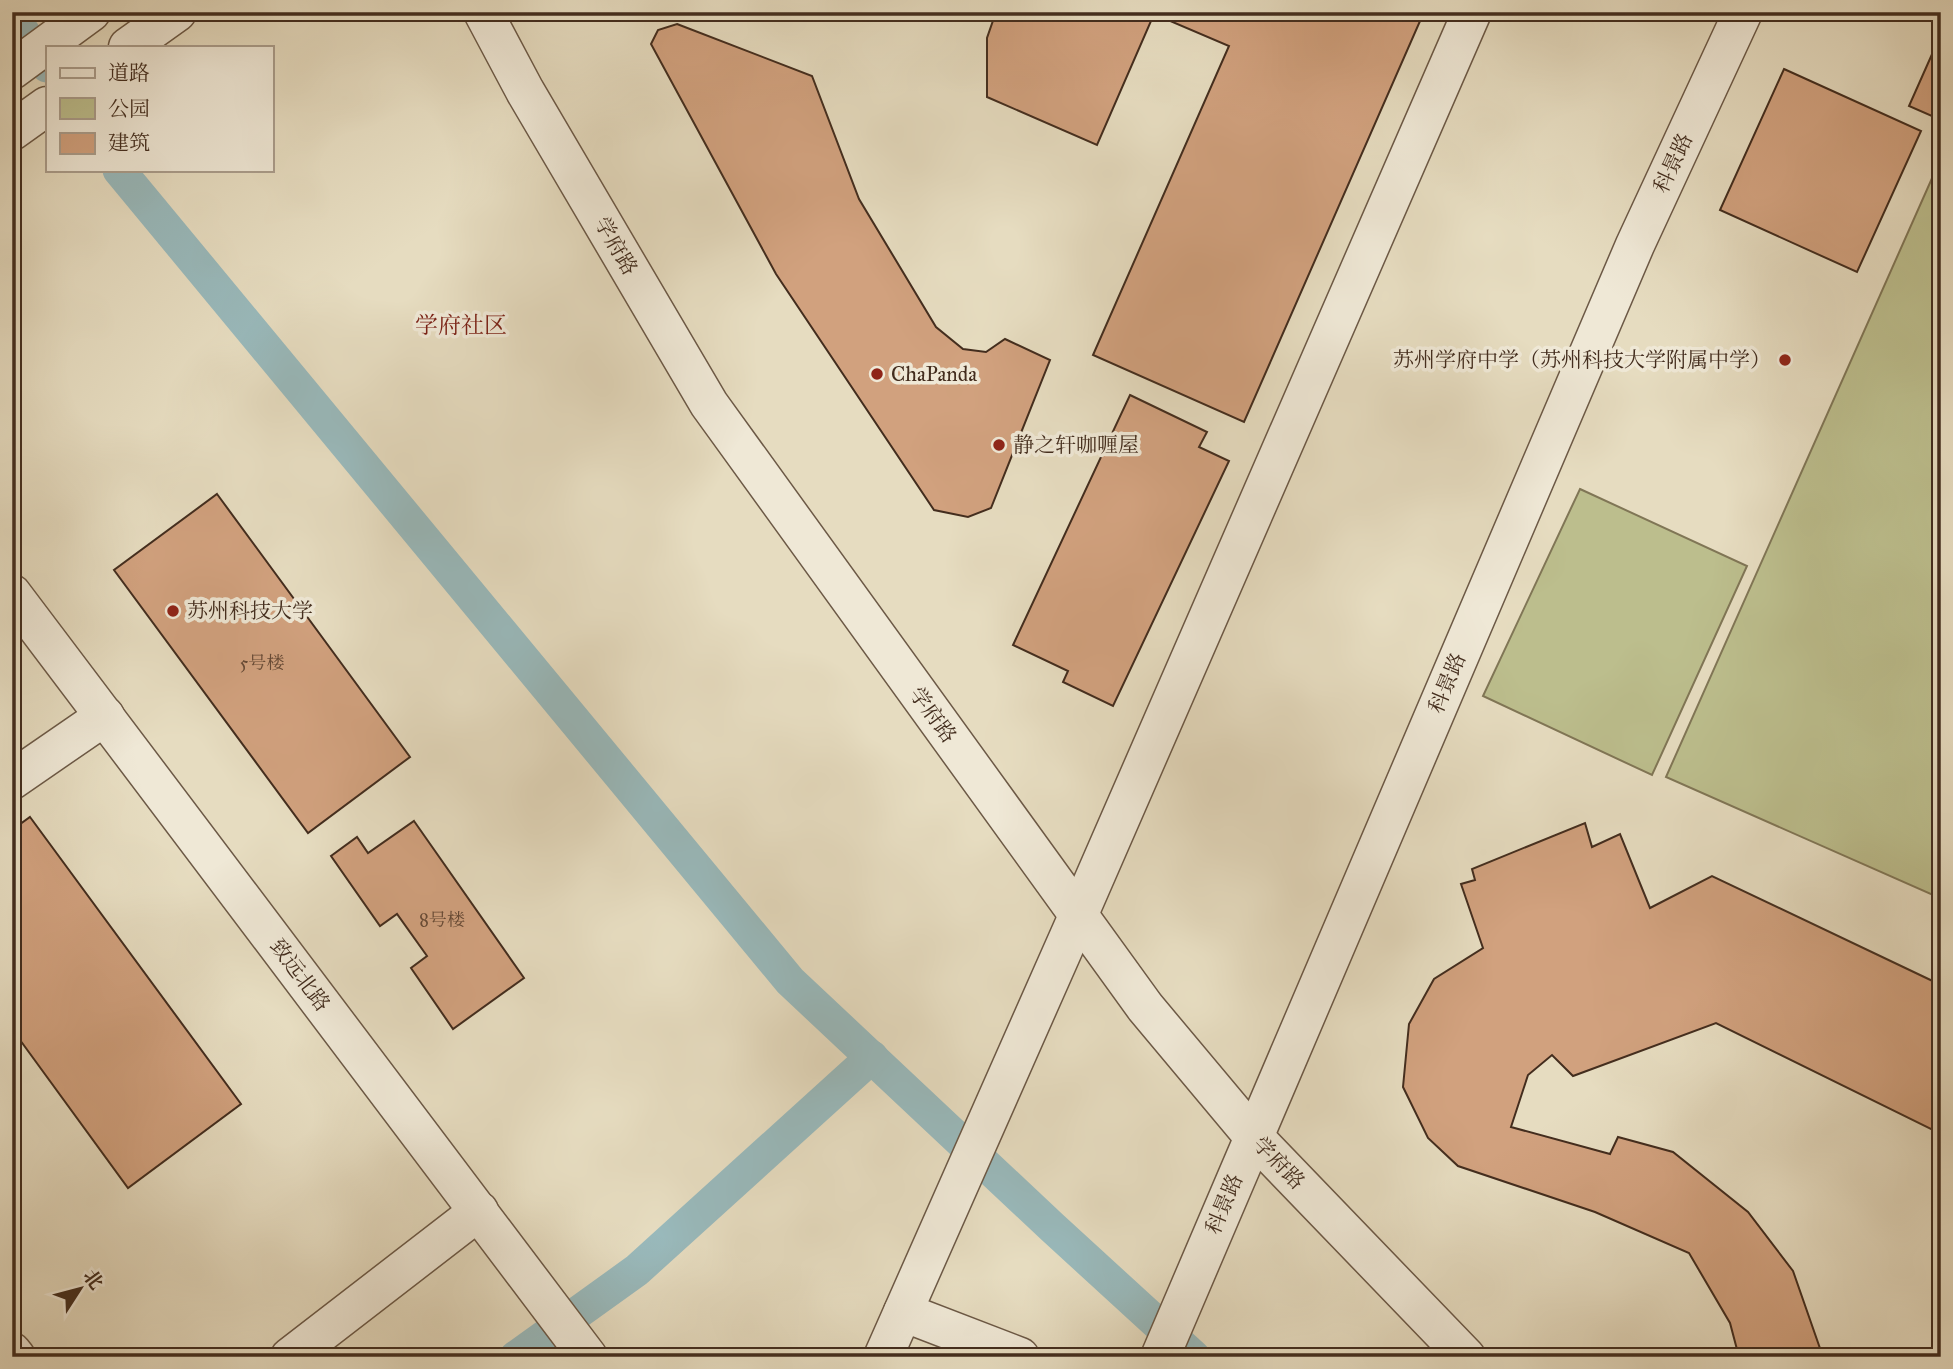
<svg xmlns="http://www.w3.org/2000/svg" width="1953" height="1369" viewBox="0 0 1953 1369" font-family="'IM FELL Great Primer','Noto Serif SC',serif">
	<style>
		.green { fill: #bcbe8d; stroke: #807656; stroke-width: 2 }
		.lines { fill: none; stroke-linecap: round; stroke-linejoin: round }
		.canal { stroke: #99b9bb; stroke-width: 33 }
		.building { fill: #d1a17e; stroke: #432d1e; stroke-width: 2 }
		.minor-casing { stroke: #6c5946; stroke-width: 41 }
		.minor { stroke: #efe8d6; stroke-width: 38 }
		.poi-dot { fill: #8f2418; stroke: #efe8d6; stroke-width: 2.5 }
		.labels { text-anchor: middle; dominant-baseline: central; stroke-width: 7; stroke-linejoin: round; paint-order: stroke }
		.number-label { font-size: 18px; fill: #664a36 }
		.street-label { font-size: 21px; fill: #432d1e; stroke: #efe8d6 }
		.poi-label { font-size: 21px; fill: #432d1e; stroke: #efe8d6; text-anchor: start }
		.neighbourhood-label { font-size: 23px; fill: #7a1f14; stroke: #efe8d6 }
	</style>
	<rect width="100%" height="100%" fill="#e6dcc0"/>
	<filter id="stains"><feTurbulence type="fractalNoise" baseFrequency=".00286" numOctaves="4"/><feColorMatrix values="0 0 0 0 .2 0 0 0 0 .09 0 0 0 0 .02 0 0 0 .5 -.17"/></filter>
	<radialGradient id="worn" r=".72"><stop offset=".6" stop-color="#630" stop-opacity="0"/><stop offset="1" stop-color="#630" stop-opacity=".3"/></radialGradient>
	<g class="green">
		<path d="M1941,158v720l-8,17 -267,-118z"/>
		<path d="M1580,489l167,77 -95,209 -169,-79z"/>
	</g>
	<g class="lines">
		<g class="canal">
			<path d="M12,16l35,50"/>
			<path d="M119,170l671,811 262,246 142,130"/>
			<path d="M516,1357l121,-87 235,-213"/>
		</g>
	</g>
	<g class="building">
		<path d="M996,12h428l-180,410 -151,-67 136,-309 -75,-32 -57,131 -110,-48v-59z"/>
		<path d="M677,24l135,52 47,123 77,128 27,22 23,3 19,-13 45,21 -59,148 -23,9 -34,-7 -158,-236 -125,-230 7,-14z"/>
		<path d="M1941,34v86l-32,-14z"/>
		<path d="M1784,69l137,62 -64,141 -137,-62z"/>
		<path d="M1130,395l77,37 -8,15 30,14 -116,245 -50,-24 5,-11 -55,-26z"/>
		<path d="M217,494l193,263 -102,76 -194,-263z"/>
		<path d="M30,817l211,287 -113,84 -116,-159v-199z"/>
		<path d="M414,821l110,157 -71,51 -42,-61 16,-12 -30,-42 -17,12 -49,-70 26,-19 11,16z"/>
		<path d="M1585,823l7,24 28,-13 30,74 62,-32 229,109v149l-225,-111 -143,53 -21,-21 -24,20 -17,52 99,27 8,-17 55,15 75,60 45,59 30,86h-84l-9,-34 -41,-70 -94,-41 -137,-46 -30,-28 -25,-51 6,-63 25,-45 49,-31 -22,-64 14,-4 -3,-11z"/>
	</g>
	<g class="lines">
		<g class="minor-casing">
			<g id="minor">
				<path d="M483,12l42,79 184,313 436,603 108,129 213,221"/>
				<path d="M128,47l49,-35"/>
				<path d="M12,70l79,-58"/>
				<path d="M12,131l35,-25"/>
				<path d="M12,594l576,763"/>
				<path d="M12,780l93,-64"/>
				<path d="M903,1312l117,45"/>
				<path d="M12,1352l4,5"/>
				<path d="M290,1357l189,-146"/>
				<path d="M883,1357l195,-441 394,-904"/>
				<path d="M1160,1357l475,-1112 108,-233"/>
			</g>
		</g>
		<use href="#minor" class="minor"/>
	</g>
	<g class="poi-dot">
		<circle cx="1785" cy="360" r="7"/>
		<circle cx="877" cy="374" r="7"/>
		<circle cx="999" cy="445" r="7"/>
		<circle cx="173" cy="611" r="7"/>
	</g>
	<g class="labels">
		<g class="number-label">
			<text x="262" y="663">5号楼</text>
			<text x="442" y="920">8号楼</text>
		</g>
		<g class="street-label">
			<text transform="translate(1673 163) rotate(-65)">科景路</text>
			<text transform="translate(616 246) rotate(60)">学府路</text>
			<text transform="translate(1447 683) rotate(-67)">科景路</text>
			<text transform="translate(933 715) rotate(54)">学府路</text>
			<text transform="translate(300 975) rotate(53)">致远北路</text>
			<text transform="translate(1279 1163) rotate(46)">学府路</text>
			<text transform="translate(1224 1204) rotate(-67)">科景路</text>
		</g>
		<g class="poi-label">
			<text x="1771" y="360" text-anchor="end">苏州学府中学（苏州科技大学附属中学）</text>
			<text x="891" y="374">ChaPanda</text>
			<text x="1013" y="445">静之轩咖喱屋</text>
			<text x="187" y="611">苏州科技大学</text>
		</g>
		<g class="neighbourhood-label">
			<text x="461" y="325">学府社区</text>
		</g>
	</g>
	<rect width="1953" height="1369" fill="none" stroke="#e6dcc0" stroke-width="42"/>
	<rect x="14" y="14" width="1925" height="1341" fill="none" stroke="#432d1e" stroke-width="3.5"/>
	<rect x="21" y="21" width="1911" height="1327" fill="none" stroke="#432d1e" stroke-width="2"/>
	<rect x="46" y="46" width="228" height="126" fill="#efe8d6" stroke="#aa9d8c" stroke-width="2"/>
	<rect x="60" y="68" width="35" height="10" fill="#efe8d6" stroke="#aa9d8c" stroke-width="2"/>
	<text x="108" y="80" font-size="21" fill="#432d1e">道路</text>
	<rect x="60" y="98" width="35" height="21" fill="#bcbe8d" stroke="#aa9d8c" stroke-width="2"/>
	<text x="108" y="116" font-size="21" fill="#432d1e">公园</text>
	<rect x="60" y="133" width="35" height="21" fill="#d1a17e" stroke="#aa9d8c" stroke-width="2"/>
	<text x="108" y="150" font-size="21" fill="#432d1e">建筑</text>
	<g transform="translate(80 1289) rotate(54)" stroke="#efe8d6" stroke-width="5" paint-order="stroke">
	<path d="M0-5L12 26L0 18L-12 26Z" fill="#432d1e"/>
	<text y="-10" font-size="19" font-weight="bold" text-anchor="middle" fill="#432d1e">北</text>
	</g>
	<rect width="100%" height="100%" filter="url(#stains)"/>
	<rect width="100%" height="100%" fill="url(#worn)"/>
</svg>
